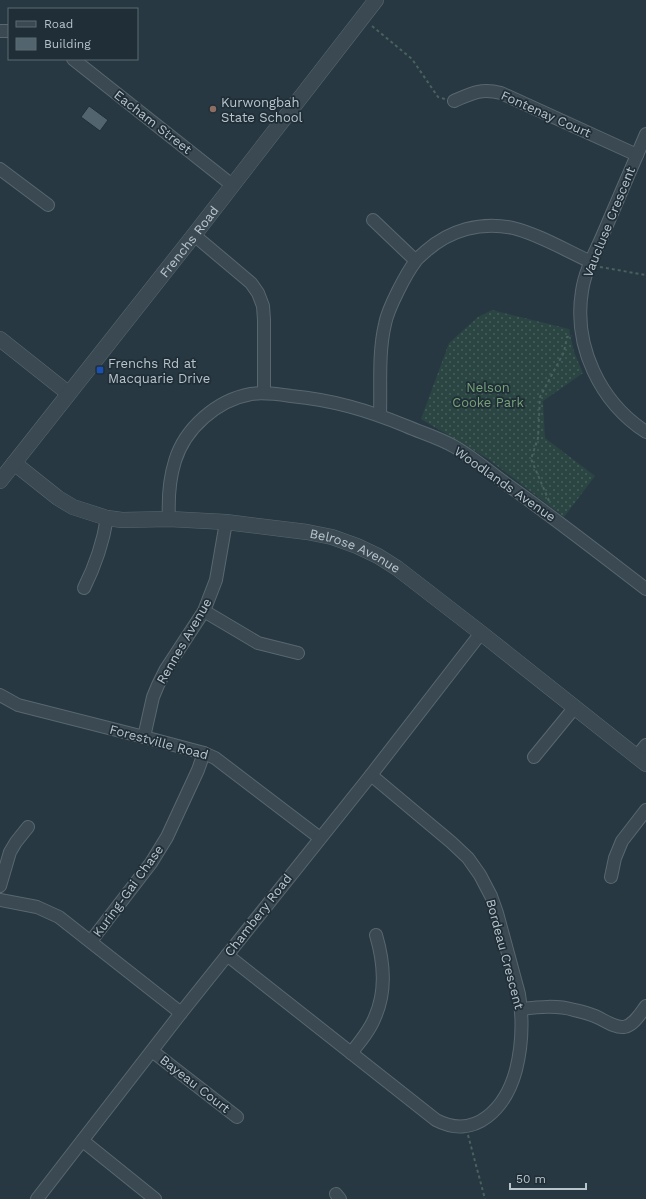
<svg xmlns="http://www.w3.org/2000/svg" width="646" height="1199" viewBox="0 0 646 1199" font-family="'Work Sans',sans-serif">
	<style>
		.grass { fill: url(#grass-dots) }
		.building { fill: #52656f; stroke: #223039 }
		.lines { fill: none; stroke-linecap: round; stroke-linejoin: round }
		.minor-casing { stroke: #59676f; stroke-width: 14 }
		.tertiary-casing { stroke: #59676f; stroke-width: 16 }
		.path { stroke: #49615f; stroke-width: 2; stroke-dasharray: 3 3; stroke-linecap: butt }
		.minor { stroke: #3b4952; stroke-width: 12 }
		.tertiary { stroke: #3b4952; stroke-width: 15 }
		.education-dot { fill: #8d6e63; stroke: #202e37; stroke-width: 1.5 }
		.transit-dot { fill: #1a4fb4; stroke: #202e37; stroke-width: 1.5 }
		.labels { text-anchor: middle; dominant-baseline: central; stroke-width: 3.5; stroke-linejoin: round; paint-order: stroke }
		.poi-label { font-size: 13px; fill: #b8c4cc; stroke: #202e37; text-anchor: start }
		.street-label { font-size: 13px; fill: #b8c4cc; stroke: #202e37 }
		.park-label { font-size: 13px; fill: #76a277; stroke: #202e37 }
	</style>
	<defs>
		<pattern id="grass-dots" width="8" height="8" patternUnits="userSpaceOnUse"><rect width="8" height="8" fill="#2a4542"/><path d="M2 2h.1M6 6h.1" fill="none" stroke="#475e5c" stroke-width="1.8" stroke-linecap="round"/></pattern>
	</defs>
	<rect width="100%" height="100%" fill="#273842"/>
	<path class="grass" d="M492,310l77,19 5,23 9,21 -40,28 2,37 50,38 -31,41 -76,-58 -67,-40 28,-76 29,-26z"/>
	<path class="building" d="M89,106l19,14 -8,11 -19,-14z"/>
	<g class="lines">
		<g class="minor-casing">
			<g id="minor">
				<path d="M0,31h9"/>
				<path d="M73,59l159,126"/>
				<path d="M454,101c18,-8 27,-13 47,-8l136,62"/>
				<path d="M646,134c-14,33 -28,65 -42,98 -8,19 -19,38 -22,59 -9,55 18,111 64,141"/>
				<path d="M0,169l48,36"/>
				<path d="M373,220l42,40"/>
				<path d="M194,235l57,48 7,10 5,13 1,14v73"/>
				<path d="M380,415c1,-30 -2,-61 5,-91 2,-11 8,-23 13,-33 5,-10 10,-20 17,-29 2,-4 7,-7 11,-11 24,-21 55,-30 87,-23 25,6 54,23 78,34"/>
				<path d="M169,519c-1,-20 0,-39 6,-58 10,-33 42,-61 76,-67 13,-2 26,0 40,2 42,4 76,14 115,30 16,7 34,12 49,21 17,10 34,24 50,36 48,34 94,70 141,106"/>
				<path d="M84,588c11,-22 19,-45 23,-70"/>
				<path d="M204,611l54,32 40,10"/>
				<path d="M0,695l18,10 126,32 60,16 11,5 105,80"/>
				<path d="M144,737l9,-40 5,-12 8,-16 38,-58 12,-31 10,-58"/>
				<path d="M637,756l9,-11"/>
				<path d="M534,757l41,-50"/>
				<path d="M611,877l4,-19 7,-17 24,-31"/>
				<path d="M0,886l10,-34 6,-10 12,-15"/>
				<path d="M0,900l37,7 22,10 122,96"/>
				<path d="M91,941l60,-78 16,-26 31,-67 6,-17"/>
				<path d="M227,955l209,165c40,21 70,-13 80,-50 6,-24 7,-51 3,-76l-22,-81 -6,-17 -11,-21 -12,-17 -17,-16 -80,-67"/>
				<path d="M521,1009c18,-2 36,-4 53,1 6,1 12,3 18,5 10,3 21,13 32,12 10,-2 16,-13 22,-21"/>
				<path d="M152,1051l85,66"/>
				<path d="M351,1053c9,-11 19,-23 24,-36 12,-27 9,-55 1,-82"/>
				<path d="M83,1141l72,58"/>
				<path d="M336,1194l4,5"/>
				<path d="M37,1199l144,-186 190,-238 110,-142"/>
			</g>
		</g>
		<g class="tertiary-casing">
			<g id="tertiary">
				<path d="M0,339l68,54"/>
				<path id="s1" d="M14,463l44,35 15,9 34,11 15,2 47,-1 57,3 81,10 25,5 25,9 21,10 19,12 84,65 165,131"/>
				<path id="s2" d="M0,481l194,-246 182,-235"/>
			</g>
		</g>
		<g class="path">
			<path d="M372,26l40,33 26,38 7,2"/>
			<path d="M600,267l46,8"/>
			<path d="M549,501l-18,-42 7,-21 2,-41 24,-45 3,-15 5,-1"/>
			<path d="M468,1135l17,64"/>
		</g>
		<use href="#minor" class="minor"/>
		<use href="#tertiary" class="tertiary"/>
	</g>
	<circle class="education-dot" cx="213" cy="109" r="4"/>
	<rect class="transit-dot" x="96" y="366" width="8" height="8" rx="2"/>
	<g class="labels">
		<g class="poi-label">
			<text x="221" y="102">Kurwongbah<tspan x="221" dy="15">State School</tspan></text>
			<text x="108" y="363">Frenchs Rd at<tspan x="108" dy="15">Macquarie Drive</tspan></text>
		</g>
		<g class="street-label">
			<text transform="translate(546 114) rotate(24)">Fontenay Court</text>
			<text transform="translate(153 122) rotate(38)">Eacham Street</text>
			<text transform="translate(609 222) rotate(-68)">Vaucluse Crescent</text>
			<text stroke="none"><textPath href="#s2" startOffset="305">Frenchs Road</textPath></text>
			<text transform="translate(505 484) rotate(35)">Woodlands Avenue</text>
			<text stroke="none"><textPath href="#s1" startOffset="362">Belrose Avenue</textPath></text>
			<text transform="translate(184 641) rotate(-60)">Rennes Avenue</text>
			<text transform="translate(159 742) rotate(15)">Forestville Road</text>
			<text transform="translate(128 891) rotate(-54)">Kuring-Gai Chase</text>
			<text transform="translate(258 915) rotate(-52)">Chambery Road</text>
			<text transform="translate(505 954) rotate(75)">Bordeau Crescent</text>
			<text transform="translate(195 1084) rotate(38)">Bayeau Court</text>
		</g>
		<g class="park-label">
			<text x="488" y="387">Nelson<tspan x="488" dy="15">Cooke Park</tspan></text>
		</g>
	</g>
	<rect x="8" y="8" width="130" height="52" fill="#202e37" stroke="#5d6a73"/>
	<rect x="16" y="21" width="20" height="6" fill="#3b4952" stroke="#5d6a73"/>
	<text x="44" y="28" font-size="12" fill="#b8c4cc">Road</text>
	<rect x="16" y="38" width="20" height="12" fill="#52656f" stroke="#5d6a73"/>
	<text x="44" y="48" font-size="12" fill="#b8c4cc">Building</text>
	<path d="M510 1183v6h76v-6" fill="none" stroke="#b8c4cc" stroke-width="2"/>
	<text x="516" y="1183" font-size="12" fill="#b8c4cc" stroke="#202e37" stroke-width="3" paint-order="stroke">50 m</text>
</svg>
